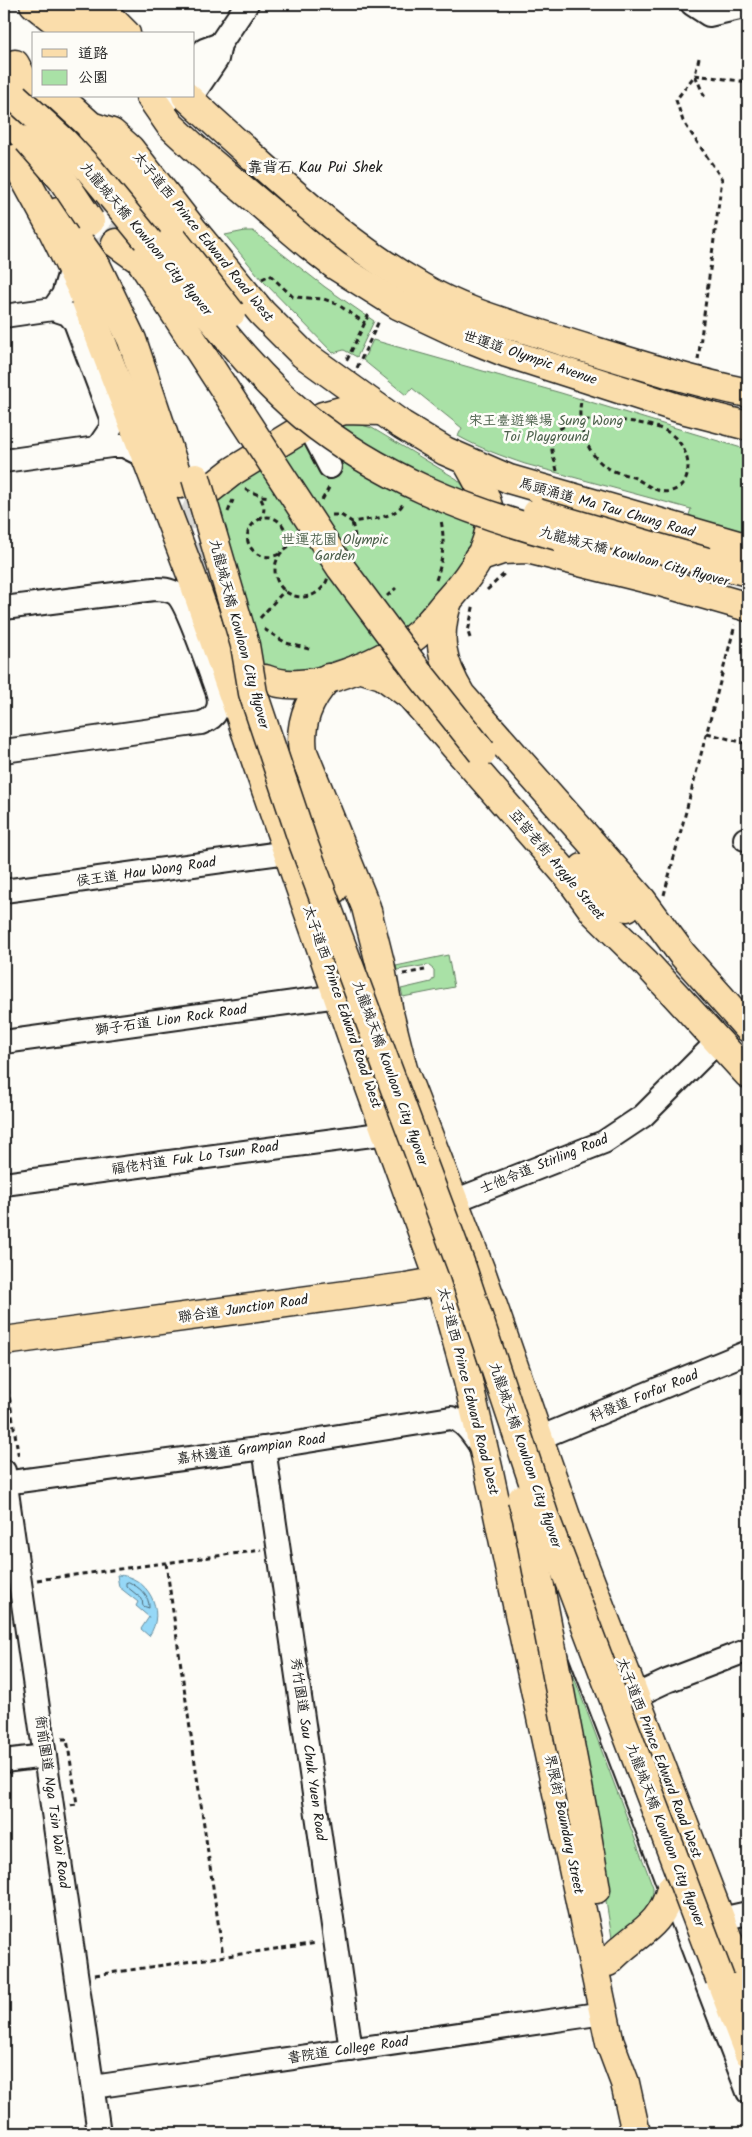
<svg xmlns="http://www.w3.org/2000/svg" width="752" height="2137" viewBox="0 0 752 2137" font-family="Kalam,'LXGW WenKai TC',sans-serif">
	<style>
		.green { fill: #a9e1a6; stroke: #627e61 }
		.water { fill: #96d8f7; stroke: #658d9f }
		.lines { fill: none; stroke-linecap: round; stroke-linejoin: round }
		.shore { stroke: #4d6774; stroke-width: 1 }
		.major-tunnel { stroke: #dbdad6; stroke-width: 28; stroke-dasharray: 28 14; stroke-linecap: butt }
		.minor-casing { stroke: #1c1c1c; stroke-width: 26 }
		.major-casing { stroke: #1c1c1c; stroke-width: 31 }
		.path { stroke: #1c1c1c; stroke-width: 3; stroke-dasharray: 5 4; stroke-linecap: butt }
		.minor { stroke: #fdfcf7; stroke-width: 22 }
		.major { stroke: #faddab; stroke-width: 28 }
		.major-bridge-casing { stroke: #1c1c1c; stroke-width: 31; stroke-linecap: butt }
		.major-bridge { stroke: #faddab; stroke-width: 28 }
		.labels { text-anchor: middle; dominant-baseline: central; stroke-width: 5; stroke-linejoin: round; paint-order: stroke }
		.street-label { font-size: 14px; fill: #1c1c1c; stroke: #fdfcf7 }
		.park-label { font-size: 14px; fill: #4d614c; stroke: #fdfcf7 }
		.neighbourhood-label { font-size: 15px; fill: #1c1c1c; stroke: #fdfcf7 }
	</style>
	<rect width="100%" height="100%" fill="#fdfcf7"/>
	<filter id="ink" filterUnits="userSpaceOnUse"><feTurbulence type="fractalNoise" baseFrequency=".02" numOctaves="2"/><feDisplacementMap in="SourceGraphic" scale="10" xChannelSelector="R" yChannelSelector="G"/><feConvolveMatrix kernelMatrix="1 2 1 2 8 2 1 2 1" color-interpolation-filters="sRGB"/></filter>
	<g filter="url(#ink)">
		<g class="green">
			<path d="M245,231h8l72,56 49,34 -17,36 -13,-7 -11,3 -71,-73 -37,-45z"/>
			<path d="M373,340l188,53 187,57v88l-37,-10 -22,-13 2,-6 -166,-45c-23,-8 -46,-16 -67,-28l4,-8 -50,-40 -6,7 -43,-35z"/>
			<path d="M337,423h18l17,5 85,51 14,15 7,18 -3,28 -18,30 -38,47 -27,22 -32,14 -55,17c-14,3 -31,1 -44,-5l-57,-146 18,-25z"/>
			<path d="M448,955l6,32 -51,10 -2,-8 30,-7 3,-4v-8l-6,-5 -31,5 -1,-4z"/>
			<path d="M566,1656l87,231c1,26 -22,37 -41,51z"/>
		</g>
		<path class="water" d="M117,1575c30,0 50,36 32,61l-8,-7 8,-12 -13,-11 2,-4 -19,-15z"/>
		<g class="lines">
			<path class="shore" d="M129,1582c10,5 21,14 20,26l-6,-2 -1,-7 -16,-13v-3z"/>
			<g class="major-tunnel">
				<path d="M75,201l41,42"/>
				<path d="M191,571c-1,-31 -4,-51 14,-78"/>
			</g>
			<g class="minor-casing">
				<g id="minor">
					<path d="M692,4l17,11 39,-9"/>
					<path d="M194,65l10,-15 16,-6"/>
					<path d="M194,93l23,-34 3,-15 27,-40"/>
					<path d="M160,111l11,-15"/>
					<path d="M53,309l15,5 7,8 36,96v10l-13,19"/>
					<path d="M4,316l49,-7 10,-14 8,-27"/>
					<path d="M308,425l22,42"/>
					<path d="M4,461l107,-15h13l20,10"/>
					<path d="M4,608l150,-19c8,0 15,0 22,5 12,10 34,79 41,97 5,15 0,27 -16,32l-197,28"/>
					<path d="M745,839h3"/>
					<path d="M4,891l284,-39"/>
					<path d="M4,1042l334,-46"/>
					<path d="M4,1184l383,-51"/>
					<path d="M454,1201l150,-59 39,-26 76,-76"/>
					<path d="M539,1438l209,-86"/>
					<path d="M264,1448l87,602"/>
					<path d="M4,1471l95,662"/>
					<path d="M4,1483l260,-35 187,-30c14,3 23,19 31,30"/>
					<path d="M535,1587c16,12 27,25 36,43l177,462"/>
					<path d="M620,1703l47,-22 81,-31"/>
					<path d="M4,1761l41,-5"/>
					<path d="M721,1919l27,-6"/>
					<path d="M93,2087l511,-74"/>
				</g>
			</g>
			<g class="major-casing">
				<g id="major">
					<path d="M34,4l38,30"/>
					<path d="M69,4l31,30"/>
					<path d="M96,4l30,30"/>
					<path d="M15,64l20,37"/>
					<path d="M58,96l33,30 21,7 18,16 64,82 68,82 41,41 99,71 43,26 64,28 239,69"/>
					<path d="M150,96l20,29 29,27 110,93 27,21 62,39 64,30 45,18 171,55 70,18"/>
					<path d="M186,96c22,21 45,41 67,61 54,49 105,94 168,130 44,26 93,38 141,54 62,19 123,39 186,52"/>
					<path d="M4,117l24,23"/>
					<path d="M91,126l6,20 76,93"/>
					<path d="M14,159l35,64 32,65 111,289 169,486 79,218 28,100 21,91 121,571 15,40 11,50"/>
					<path d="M58,212l39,55 35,73 48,144"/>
					<path d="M116,243l25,18"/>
					<path d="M205,493l28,-22 90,-55 22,-6 36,1"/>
					<path d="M558,536l92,25"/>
					<path d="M478,558l24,-8 25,-1 137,34 84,24"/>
					<path d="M707,562l41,10"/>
					<path d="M448,601c-12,36 -7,61 13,94l181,205 40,54 66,74"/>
					<path d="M359,668l23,7 29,21 157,180 27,37 50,49 103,112"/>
					<path d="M328,678c-20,22 -29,45 -25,74l63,155 14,56 9,50 14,56 79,205 88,254 178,463"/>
					<path d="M265,679c11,4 22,6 34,5 36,-2 94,-27 121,-52 11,-10 20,-23 30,-34 18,-20 40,-49 40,-77 0,-21 -13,-41 -23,-59"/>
					<path d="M302,797l32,92"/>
					<path d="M583,868l44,39"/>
					<path d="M4,1341l402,-54 52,-9"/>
					<path d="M585,1823l11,66"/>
					<path d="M608,1962c26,-29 52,-32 63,-73"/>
					<path d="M720,1979l28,73"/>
				</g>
			</g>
			<g class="path">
				<path d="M699,58l-4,17 11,25"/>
				<path d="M262,279l8,-4 23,22 31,2 13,5 28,19"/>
				<path d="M347,360l22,-46"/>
				<path d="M698,360l24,-181 -39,-58 -7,-21 19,-25 53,7"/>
				<path d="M357,368l22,-47"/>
				<path d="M557,471c-2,-12 -8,-21 -4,-33 9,-29 92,-18 113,-7 13,7 21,20 22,34 0,8 -1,16 -7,21 -18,14 -32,-1 -48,-9 -8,-3 -18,-4 -25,-9 -22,-13 -33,-47 -26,-70"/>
				<path d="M245,489l16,7 9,1"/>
				<path d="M322,500l8,-14"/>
				<path d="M228,512l5,-12"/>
				<path d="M332,515h9l11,7c17,-3 44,-3 52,-20"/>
				<path d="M259,520c7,-7 6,-16 0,-24"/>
				<circle cx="302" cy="570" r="27"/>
				<path d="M349,544l6,-8 -3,-14"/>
				<path d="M279,554c-21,11 -42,-13 -26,-30 17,-18 40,2 32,24"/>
				<path d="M436,580c7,-20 9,-39 5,-60"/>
				<path d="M487,590l17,-16"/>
				<path d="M387,596l9,-8"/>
				<path d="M260,618l25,-28"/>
				<path d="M264,629l22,14 27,7"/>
				<path d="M470,638l-2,-6 6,-29"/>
				<path d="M707,733l41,11"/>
				<path d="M664,895l71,-270"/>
				<path d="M403,974l22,-4"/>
				<path d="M9,1363l-4,7 14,89"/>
				<path d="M166,1563l57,393"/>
				<path d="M37,1580l225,-30"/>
				<path d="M62,1739h5l10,65 -7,1"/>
				<path d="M95,1975l222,-32"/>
			</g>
			<use href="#minor" class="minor"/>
			<use href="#major" class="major"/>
			<g class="major-bridge-casing">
				<g id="major-bridge">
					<path d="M15,97l49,45 25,27c35,42 70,85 105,128 34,42 68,84 110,119 75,61 161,95 254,120"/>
					<path d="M28,140l34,39 28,42"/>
					<path d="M173,239l58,74"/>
					<path d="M141,261l200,307 78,105 63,79"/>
					<path d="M196,478l49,167 8,48 51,152 158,423 82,247 176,464"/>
					<path d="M537,513l170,49"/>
					<path d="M522,1499l5,19 58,305"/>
				</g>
			</g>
			<use href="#major-bridge" class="major-bridge"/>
		</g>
	</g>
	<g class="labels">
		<g class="street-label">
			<text transform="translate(203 237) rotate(51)">太子道西 Prince Edward Road West</text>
			<text transform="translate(146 239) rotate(50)">九龍城天橋 Kowloon City flyover</text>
			<text transform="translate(530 358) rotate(19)">世運道 Olympic Avenue</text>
			<text transform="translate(607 508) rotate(16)">馬頭涌道 Ma Tau Chung Road</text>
			<text transform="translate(634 557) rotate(15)">九龍城天橋 Kowloon City flyover</text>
			<text transform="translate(239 634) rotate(75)">九龍城天橋 Kowloon City flyover</text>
			<text transform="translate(557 865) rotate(50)">亞皆老街 Argyle Street</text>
			<text transform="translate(146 872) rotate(-8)">侯王道 Hau Wong Road</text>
			<text transform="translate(342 1007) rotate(71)">太子道西 Prince Edward Road West</text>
			<text transform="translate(171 1020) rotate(-8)">獅子石道 Lion Rock Road</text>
			<text transform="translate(390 1073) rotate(70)">九龍城天橋 Kowloon City flyover</text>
			<text transform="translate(195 1158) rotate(-8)">福佬村道 Fuk Lo Tsun Road</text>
			<text transform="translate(544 1164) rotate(-22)">士他令道 Stirling Road</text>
			<text transform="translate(243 1309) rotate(-8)">聯合道 Junction Road</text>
			<text transform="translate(468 1391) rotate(76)">太子道西 Prince Edward Road West</text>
			<text transform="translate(644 1396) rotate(-22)">科發道 Forfar Road</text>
			<text transform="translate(251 1449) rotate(-8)">嘉林邊道 Grampian Road</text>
			<text transform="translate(525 1455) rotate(71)">九龍城天橋 Kowloon City flyover</text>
			<text transform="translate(308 1749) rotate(82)">秀竹園道 Sau Chuk Yuen Road</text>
			<text transform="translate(659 1758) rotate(69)">太子道西 Prince Edward Road West</text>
			<text transform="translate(52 1802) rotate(82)">衙前圍道 Nga Tsin Wai Road</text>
			<text transform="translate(564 1824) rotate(78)">界限街 Boundary Street</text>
			<text transform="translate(665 1835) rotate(69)">九龍城天橋 Kowloon City flyover</text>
			<text transform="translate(348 2050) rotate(-8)">書院道 College Road</text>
		</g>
		<g class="park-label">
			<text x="546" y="421">宋王臺遊樂場 Sung Wong<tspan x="546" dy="16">Toi Playground</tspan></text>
			<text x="335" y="540">世運花園 Olympic<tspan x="335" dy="16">Garden</tspan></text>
		</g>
		<g class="neighbourhood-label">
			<text x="315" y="168">靠背石 Kau Pui Shek</text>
		</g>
	</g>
	<rect width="752" height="2137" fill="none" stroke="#fdfcf7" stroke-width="20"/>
	<rect x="10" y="10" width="732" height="2117" fill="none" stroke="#1c1c1c" stroke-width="2" filter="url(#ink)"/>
	<rect x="32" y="32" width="162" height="65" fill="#fdfcf7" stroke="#a3a29f"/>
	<rect x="42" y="49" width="25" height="8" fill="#faddab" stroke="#a3a29f"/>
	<text x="78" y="58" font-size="15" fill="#1c1c1c">道路</text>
	<rect x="42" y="70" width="25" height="15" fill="#a9e1a6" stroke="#a3a29f"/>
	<text x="78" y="82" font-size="15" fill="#1c1c1c">公園</text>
</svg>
